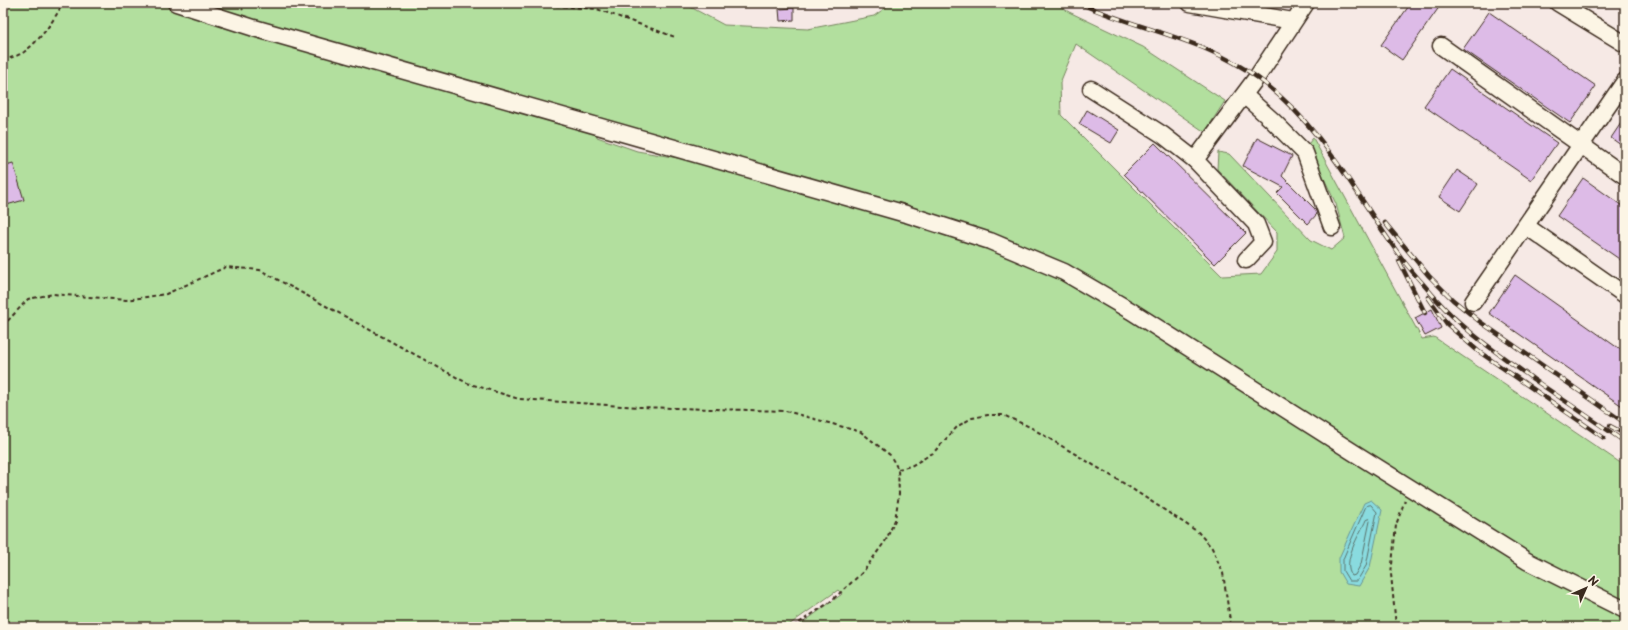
<svg xmlns="http://www.w3.org/2000/svg" width="1628" height="630" viewBox="0 0 1628 630" font-family="'Playpen Sans',sans-serif">
	<style>
		.green { fill: #b2df9e; stroke: #76845e; fill-rule: evenodd }
		.water { fill: #89dbdf; stroke: #6a9492 }
		.lines { fill: none; stroke-linecap: round; stroke-linejoin: round }
		.shore { stroke: #5a716b; stroke-width: 1 }
		.building { fill: #ddbbe7; stroke: #3b2a1e }
		.minor-casing { stroke: #3b2a1e; stroke-width: 19 }
		.path { stroke: #3b2a1e; stroke-width: 2; stroke-dasharray: 4 3; stroke-linecap: butt }
		.minor { stroke: #fcf5e5; stroke-width: 16 }
		.rail-casing { stroke: #3b2a1e; stroke-width: 4.5 }
		.rail { stroke: #fcf5e5; stroke-width: 3; stroke-dasharray: 9; stroke-linecap: butt }
	</style>
	<rect width="100%" height="100%" fill="#f6e9e5"/>
	<filter id="ink" filterUnits="userSpaceOnUse"><feTurbulence type="fractalNoise" baseFrequency=".025" numOctaves="2"/><feDisplacementMap in="SourceGraphic" scale="8" xChannelSelector="R" yChannelSelector="G"/><feConvolveMatrix kernelMatrix="1 2 1 2 8 2 1 2 1" color-interpolation-filters="sRGB"/></filter>
	<g filter="url(#ink)">
		<path class="green" d="M3,3h680l41,22 84,4 66,-13 18,-13h163l14,9 74,35 82,54 -20,31 -129,-88 -16,39 1,32 161,161 39,-2 16,-22v-20l-60,-63 1,-17 11,2 82,86 20,10 14,-12 -9,-34 -28,-60 5,-6 109,201 12,-2 191,129v161h-828l45,-33 -4,-4 -52,37h-783zM597,135l157,29 1,7 -118,-20 -40,-14z"/>
		<path class="water" d="M1371,500l11,10 -12,57 -11,19 -13,-2 -7,-12v-14l25,-55z"/>
		<g class="lines">
			<g class="shore">
				<path d="M1371,505l6,7 -11,54 -9,15h-8l-6,-10v-12l23,-53z"/>
				<path d="M1369,519l1,2 -9,43 -6,11 -3,1c-11,-14 8,-42 14,-56z"/>
			</g>
		</g>
		<g class="building">
			<path d="M1411,3h31l-40,57 -21,-15z"/>
			<path d="M794,8v12l-14,1 -1,-12z"/>
			<path d="M1489,12l107,74 -26,37 -107,-74z"/>
			<path d="M1450,69l107,74 -26,37 -107,-74z"/>
			<path d="M1087,110l32,20 -8,13 -32,-19z"/>
			<path d="M1625,117v31l-14,-10z"/>
			<path d="M1257,138l35,18 -10,20 33,33 2,5 -9,10 -31,-31 6,-6 -40,-21z"/>
			<path d="M1155,143l91,90 -31,31 -91,-90z"/>
			<path d="M13,163l11,37 -21,6v-40z"/>
			<path d="M1457,170l21,14 -18,27 -21,-14z"/>
			<path d="M1583,178l42,30v55l-68,-47z"/>
			<path d="M1515,275l110,78v55l-136,-95z"/>
			<path d="M1432,309l9,19 -16,8 -10,-18z"/>
		</g>
		<g class="lines">
			<g class="minor-casing">
				<g id="minor">
					<path d="M176,3l78,25 652,186 84,27 74,31 67,39 225,143 171,107 98,49"/>
					<path d="M1190,3l103,18"/>
					<path d="M1558,3l67,41"/>
					<path d="M1441,46l184,130"/>
					<path d="M1091,89l72,46 32,25"/>
					<path d="M1244,95l28,25 33,33 27,74"/>
					<path d="M1526,226l99,69"/>
					<path d="M1246,260l17,-18 -7,-18 -61,-64 62,-83 49,-74"/>
					<path d="M1473,302l152,-221"/>
				</g>
			</g>
			<g class="path">
				<path d="M238,3l5,7"/>
				<path d="M521,3l76,6 78,28"/>
				<path d="M3,60c7,-2 15,-4 21,-8 17,-13 29,-30 39,-49"/>
				<path d="M3,108l2,19"/>
				<path d="M3,326l25,-27 25,-5 73,6 40,-6 60,-27 34,3 207,113 52,16 119,8 148,4 75,21 29,23 8,14 1,25 -4,26 -9,20 -23,32 -33,30 -37,25"/>
				<path d="M898,469l13,-3 22,-13 25,-27 14,-8 16,-3h15l27,12 90,54 78,51 14,16 11,25 8,54"/>
				<path d="M1396,627l-5,-53 5,-49 9,-25"/>
			</g>
			<use href="#minor" class="minor"/>
			<g class="rail-casing">
				<g id="rail">
					<path d="M1079,3c59,27 125,35 179,75 66,49 98,118 145,182 10,13 22,26 33,39 28,32 63,55 97,80 31,21 61,42 92,63"/>
					<path d="M1385,223l44,53 24,24 26,21 146,102"/>
					<path d="M1399,261l26,52"/>
					<path d="M1428,297l19,27 31,27 126,87"/>
					<path d="M1610,426l15,8"/>
				</g>
			</g>
			<use href="#rail" class="rail"/>
		</g>
	</g>
	<rect width="1628" height="630" fill="none" stroke="#fcf5e5" stroke-width="16"/>
	<rect x="8" y="8" width="1612" height="614" fill="none" stroke="#3b2a1e" stroke-width="1.5" filter="url(#ink)"/>
	<g transform="translate(1586 588) rotate(45)" stroke="#fcf5e5" stroke-width="3" paint-order="stroke">
	<path d="M0-3L7 15L0 10L-7 15Z" fill="#3b2a1e"/>
	<text y="-6" font-size="11" font-weight="bold" text-anchor="middle" fill="#3b2a1e">N</text>
	</g>
</svg>
